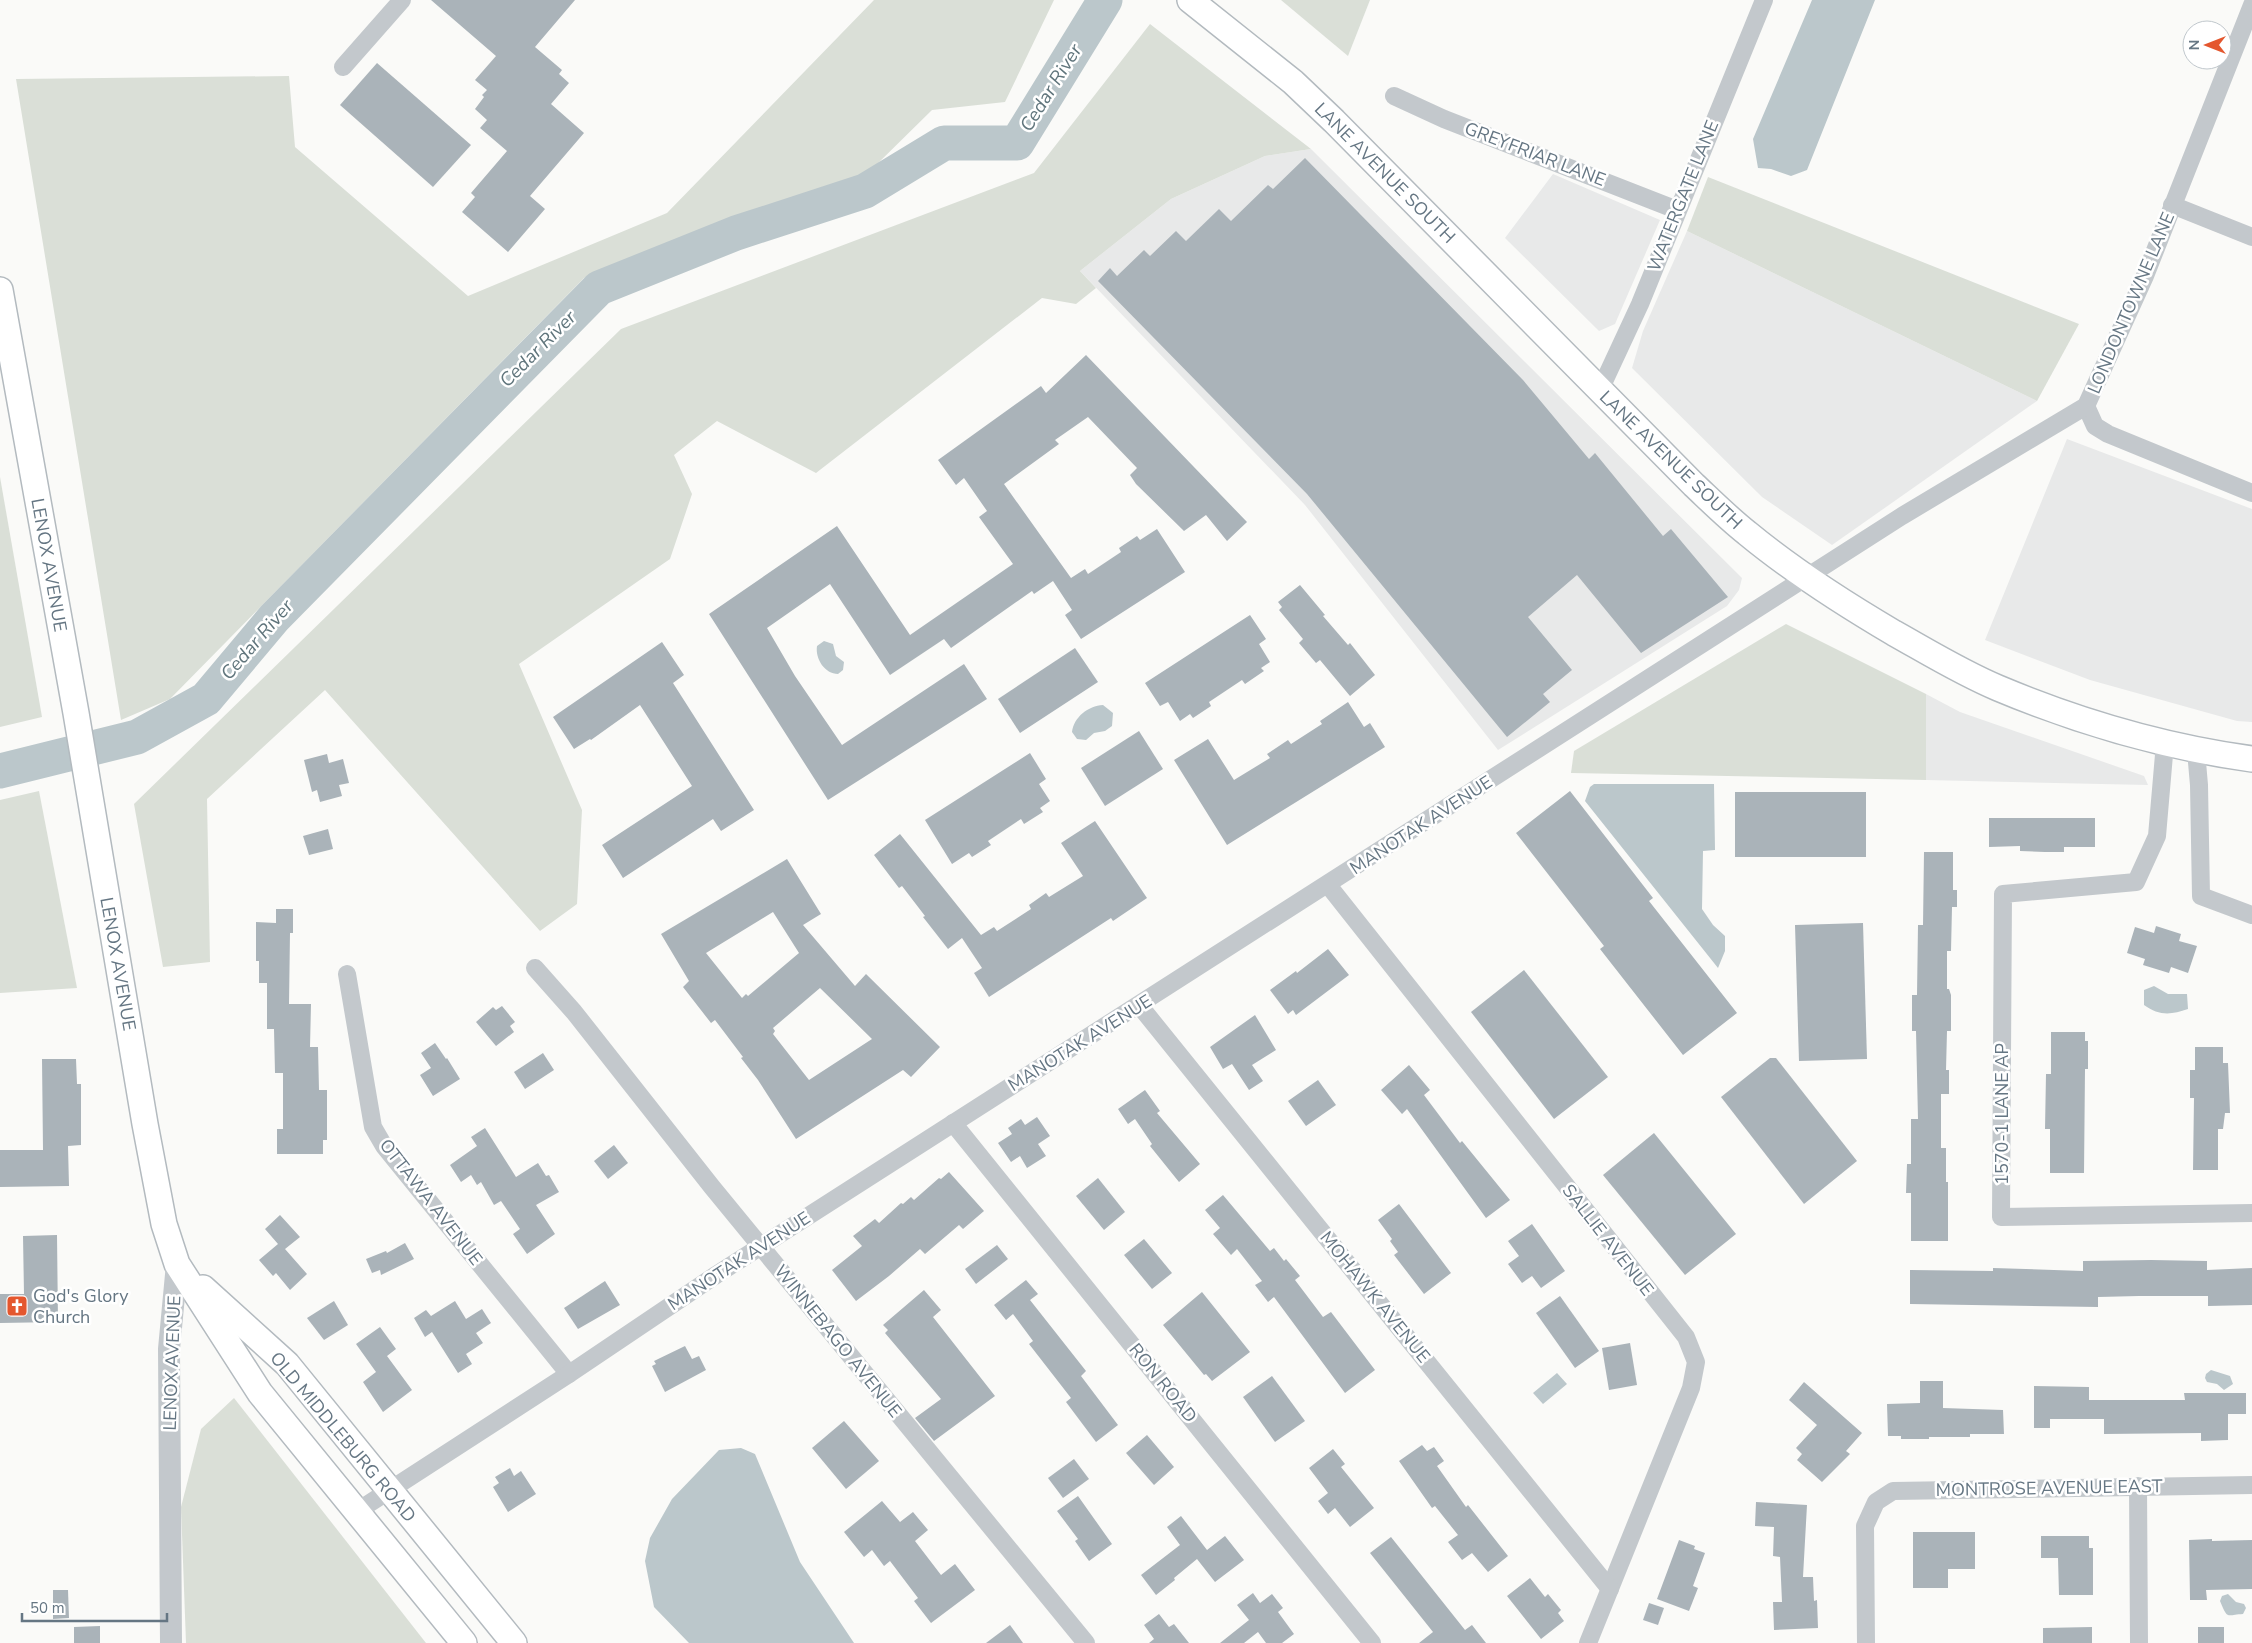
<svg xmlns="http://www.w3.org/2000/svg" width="2252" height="1643" viewBox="0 0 2252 1643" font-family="'Nunito Sans',sans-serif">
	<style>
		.built { fill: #e8e9e9 }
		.green { fill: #dadfd7 }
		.water { fill: #bbc7cb }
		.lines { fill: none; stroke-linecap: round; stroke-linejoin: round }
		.river { stroke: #bbc7cb; stroke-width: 35 }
		.building { fill: #aab3b9; fill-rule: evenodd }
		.secondary-casing { stroke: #b3babf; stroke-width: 28 }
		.minor { stroke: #c3c8cc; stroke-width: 18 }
		.tertiary { stroke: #c3c8cc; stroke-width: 22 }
		.secondary { stroke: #fff; stroke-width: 25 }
		.labels { text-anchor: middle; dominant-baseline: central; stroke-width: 5; stroke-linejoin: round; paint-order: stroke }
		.street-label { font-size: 18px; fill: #657683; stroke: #fff }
		.poi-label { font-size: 18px; fill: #657683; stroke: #fff; text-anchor: start }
		.water-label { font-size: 19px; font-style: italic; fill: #60757c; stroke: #fff }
	</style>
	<rect width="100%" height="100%" fill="#fafaf8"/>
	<g class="built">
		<path d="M1311,149l431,429 -3,12 -12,16 -229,144 -193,-245 -225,-234 91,-72 94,-43z"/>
		<path d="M1553,174l107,46 -45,104 -16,7 -94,-93z"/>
		<path d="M1687,231l350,170 -205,144 -70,-48 -130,-129 11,-37z"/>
		<path d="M2067,439l185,70v213l-15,-1 -147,-41 -105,-40z"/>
		<path d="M1926,694l34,18 184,64 4,9 -222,-5z"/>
	</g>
	<g class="green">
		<path d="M874,0h180l-49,102 -73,8 -64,63 -284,105 -414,421 -49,21 -105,-641 273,-3 6,71 173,149 199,-83z"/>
		<path d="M1281,0h89l-22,56z"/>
		<path d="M1150,24l161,125 -46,7 -94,43 -91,72 16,17 -20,16 -34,-6 -226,175 -99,-52 -43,34 18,39 -22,65 -151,105 63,146 -5,94 -37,27 -215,-241 -118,109 3,163 -47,5 -29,-163 487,-475 413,-156z"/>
		<path d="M1708,177l371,147 -42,77 -350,-170z"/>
		<path d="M0,477l42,240 -42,10z"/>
		<path d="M1786,624l140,70v86l-355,-7 3,-22z"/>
		<path d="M39,791l38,197 -77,5v-193z"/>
		<path d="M234,1398l192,245h-240l-5,-136 20,-78z"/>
	</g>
	<g class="water">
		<path d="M1812,0h63l-68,170 -16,6 -20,-7 -13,-1 -5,-29z"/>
		<path d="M824,641l9,3 3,12 8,6 -1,8 -5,4c-13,0 -23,-15 -21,-28z"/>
		<path d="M1103,705l10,8 -1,13 -7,5 -11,2 -8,7 -9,-1 -5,-7c2,-15 16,-26 31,-27z"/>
		<path d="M1594,784h120l1,66 -12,1 -1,58 11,16 12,11v15l-7,17 -133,-167 5,-14z"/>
		<path d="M2154,986l14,8h19l1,15c-17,6 -29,7 -44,-4v-15z"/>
		<path d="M2211,1370l19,6 3,8 -9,6 -7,-6 -10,-2 -2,-4 1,-4z"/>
		<path d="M1557,1373l10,11 -24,20 -10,-11z"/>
		<path d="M741,1448l14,6 45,108 54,81h-165l-35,-36 -9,-46 5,-23 22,-39 47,-49z"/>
		<path d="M2228,1594l8,8 8,2 2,4 -3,6c-17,1 -15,6 -23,-13l2,-5z"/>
	</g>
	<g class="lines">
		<path class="river" d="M0,771l137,-34 69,-38 68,-81 325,-330 137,-55 129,-42 79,-48h73l88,-143"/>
	</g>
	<g class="building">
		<path d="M431,0h144l-40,47 27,23 -3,4 10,9 -18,21 33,29 -54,63 15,13 -37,43 -46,-40 13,-15 -4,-4 36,-42 -27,-23 7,-8 -12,-11 9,-12 -2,-2 5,-5 -12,-10 21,-24z"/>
		<path d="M377,63l94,82 -38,42 -93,-82z"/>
		<path d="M1305,158l218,222 66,79 6,-6 68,83 8,-7 57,68 -87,56 -64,-78 -49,42 44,53 -29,24 7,8 -43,35 -200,-243 -209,-213 12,-13 7,8 27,-26 6,6 26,-25 10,10 33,-32 12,12 37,-36 5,4z"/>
		<path d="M1086,355l161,167 -20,19 -21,-26 -22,16 -48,-47 -6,-9 7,-7 -49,-51 -33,23 4,4 -55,40 67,94 14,-9 3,5 33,-22 -2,-4 18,-12 3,4 17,-11 28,43 -31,20 -73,47 -16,-24 7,-5 -19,-29 -19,13 -2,-3 -81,57 -7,-9 -54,36 -60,-91 -63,44 28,48 47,69 122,-81 23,35 -159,101 -119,-186 128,-88 73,109 103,-71 -34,-47 8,-6 -23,-33 -8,7 -18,-25 103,-74 5,7z"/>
		<path d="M1300,585l25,30 -2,1 25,29 2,-2 25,32 -25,21 -30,-36 -4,3 -17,-20 4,-4 -24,-29 3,-3 -4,-5z"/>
		<path d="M1250,615l16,24 -7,5 11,18 -9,6 3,3 -19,13 -3,-4 -33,22 2,4 -18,12 -3,-4 -10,7 -12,-19 -8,4 -15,-23z"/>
		<path d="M662,642l22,33 -11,8 81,127 -33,21 -8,-12 -90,59 -21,-33 90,-59 -52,-81 -49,35 -1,-1 -16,10 -21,-32z"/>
		<path d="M1075,648l23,34 -78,51 -22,-34z"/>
		<path d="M1348,702l16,25 6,-4 15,24 -158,98 -53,-85 34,-21 26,41 36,-22 -3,-4 21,-14 3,4 31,-20 -2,-3z"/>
		<path d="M1139,731l24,38 -58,37 -24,-38z"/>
		<path d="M1030,753l16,26 -7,5 11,17 -10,7 3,4 -19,12 -3,-5 -33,22 3,4 -19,12 -3,-4 -17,11 -27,-44z"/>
		<path d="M327,754l2,9 14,-4 6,24 -10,2 3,11 -22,6 -3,-12 -5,2 -8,-32z"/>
		<path d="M1570,791l83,107 -4,3 88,112 -54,42 -83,-106 4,-3 -88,-113z"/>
		<rect x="1735" y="792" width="131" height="65"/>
		<path d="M1989,818h106v29h-31v5h-19l-25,-1v-5l-31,1z"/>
		<path d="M1095,821l52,77 -34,23 -2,-3 -122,79 -15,-24 8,-5 -20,-30 -14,11 -25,-32 2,-1 -23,-30 -3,2 -25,-33 26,-21 81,101 13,-8 3,4 34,-22 -2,-4 17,-12 3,4 34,-21 -22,-33z"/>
		<path d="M328,829l5,20 -24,6 -6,-19z"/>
		<path d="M1924,852h29v38h4v17h-5l-1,44h-4v38h2l2,6v36h-4l-1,39h3v24h-8v54h5v34h2v59h-37v-48h-5l1,-29h4v-45h7l-2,-88h-4v-36h5l1,-70h5z"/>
		<path d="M787,859l34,55 -18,11 52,61 11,-12 74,73 -29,30 -8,-7 -107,69 -38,-59 -17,-22 2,-1 -28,-37 -4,3 -28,-36 6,-6 -28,-47zM773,912l26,41 -51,43 -2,-2 -4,4 -36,-45zM820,988l52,51 -63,41 -36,-46 2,-3 -2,-3z"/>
		<path d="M276,909h17v24h-3l-1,71h22l-1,43h8l1,43h8v50h-4v14h-46v-25h6v-56h-8l-1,-44h-7v-46h-8v-22h-3v-39l20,1z"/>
		<path d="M1863,923l4,136 -68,2 -4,-136z"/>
		<path d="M2156,926l25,8 -2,7 18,5 -9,27 -17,-6 -2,6 -26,-8 2,-6 -18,-6 8,-26 19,6z"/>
		<path d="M1328,949l21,26 -53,40 -3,-5 -5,4 -18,-24 26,-19 1,2z"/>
		<path d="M1524,970l84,107 -54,42 -83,-107z"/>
		<path d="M502,1006l13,16 -5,4 4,6 -18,14 -20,-24 17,-15 3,3z"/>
		<path d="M1255,1015l21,35 -24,15 11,16 -14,9 -17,-26 -9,5 -13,-22z"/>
		<path d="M2051,1032h34v9h3v28h-3l-1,104h-34v-44h-5l1,-55h5z"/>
		<path d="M435,1043l11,16 1,-1 13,21 -27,17 -13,-21 11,-7 -10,-15z"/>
		<path d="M2195,1047h28v16h5l2,50h-5l-2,16h-5v41h-25l1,-72h-4v-28h5z"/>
		<path d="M543,1053l11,17 -29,19 -11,-17z"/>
		<path d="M1770,1058h6l81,103 -53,43 -83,-107z"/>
		<path d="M42,1059h34l1,25h4v61l-13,1 1,40 -69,1v-37h43z"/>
		<path d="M1409,1065l21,25 -6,5 36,48 2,-2 48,59 -24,18 -79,-109 -5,5 -21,-24z"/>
		<path d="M1318,1080l18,25 -30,21 -18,-25z"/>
		<path d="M1145,1090l15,21 -3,2 43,51 -21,18 -29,-36 2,-2 -17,-25 -7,5 -10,-15z"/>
		<path d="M1037,1117l13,19 -12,8 8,12 -19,12 -7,-12 -9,6 -13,-19 14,-9 -4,-6 13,-9 4,6z"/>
		<path d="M485,1128l31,49 22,-14 8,13 3,-1 10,17 -23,13 19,29 -28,20 -14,-20 7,-5 -19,-28 -7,4 -13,-23 -4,3 -6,-10 -10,7 -11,-17 27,-19 -6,-9z"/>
		<path d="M1654,1133l82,101 -51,41 -82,-100z"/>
		<path d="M614,1145l14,18 -20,16 -14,-18z"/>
		<path d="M949,1172l35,39 -21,18 -4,-4 -34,29 -5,-5 -31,27 -33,25 -24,-31 30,-24 -9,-10 22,-17 4,4 22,-20 2,1 8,-7 3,3 25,-22 2,1z"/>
		<path d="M1098,1178l27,34 -21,18 -28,-34z"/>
		<path d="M1223,1195l47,56 4,-3 10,13 2,-2 14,17 -5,4 28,37 8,-5 44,58 -30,23 -71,-96 -6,5 -13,-17 7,-4 -25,-32 -6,6 -18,-21 7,-6 -15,-18z"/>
		<path d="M1399,1204l52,69 -27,21 -30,-39 4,-3 -8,-11 2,-2 -14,-19z"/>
		<path d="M280,1215l20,22 -15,12 22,25 -17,16 -14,-17 -3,3 -14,-16 19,-16 -13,-15z"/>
		<path d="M1532,1224l33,47 -24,17 -9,-12 -10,7 -14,-19 11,-8 -11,-15z"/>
		<path d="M57,1235l1,87 -58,1v-29h24l-1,-58z"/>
		<path d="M1144,1239l28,34 -20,16 -28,-34z"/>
		<path d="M405,1243l9,16 -33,16 -1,-5 -8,3 -6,-14 20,-8 1,2z"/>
		<path d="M997,1245l11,14 -32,25 -11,-15z"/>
		<path d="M2151,1260l56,1v9l45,-2v37l-44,1v-10h-69l-41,1v10l-188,-3v-34l83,1v-3l90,3v-10z"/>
		<path d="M1026,1280l12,14 -8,6 56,71 -5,5 37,49 -22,17 -30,-40 5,-4 -42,-54 4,-3 -20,-27 -7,6 -12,-15z"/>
		<path d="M605,1281l15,24 -42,24 -14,-21z"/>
		<path d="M924,1290l17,20 -8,7 62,79 -61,45 -19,-23 26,-19 -56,-66 3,-3 -5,-5z"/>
		<path d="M1202,1292l48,60 -38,29 -6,-7 -2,1 -41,-50z"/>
		<path d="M1560,1296l39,55 -24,17 -39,-55z"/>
		<path d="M334,1301l14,24 -24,15 -17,-22z"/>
		<path d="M455,1301l11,18 16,-10 9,14 -15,10 7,10 -17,11 6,10 -14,9 -26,-41 -7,5 -11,-19 12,-8 5,6z"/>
		<path d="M380,1327l16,22 -9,7 25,34 -29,22 -20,-30 13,-10 -20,-28z"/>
		<path d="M1630,1343l7,42 -28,5 -7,-42z"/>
		<path d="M685,1346l7,13 7,-3 7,14 -41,22 -13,-26 4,-2 -2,-3z"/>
		<path d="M1272,1376l33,45 -30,21 -32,-45z"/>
		<path d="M1920,1381h23v27l60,2 1,24h-34v3h-41v2h-28v-3h-13l-1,-32 33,-1z"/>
		<path d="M1804,1382l58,51 -16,18 4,3 -28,28 -25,-22 5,-6 -6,-6 21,-23 -28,-25z"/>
		<path d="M2034,1386l55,1v13h96l-1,-7h62v21h-18v26l-27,1v-8l-97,1v-15h-54v9h-16z"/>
		<path d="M844,1421l35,40 -33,28 -34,-41z"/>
		<path d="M1147,1435l27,32 -20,18 -28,-32z"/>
		<path d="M1422,1445l5,6 7,-4 10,14 -7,5 29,41 2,-2 40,51 -20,16 -16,-19 -10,7 -14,-18 10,-7 -23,-29 -3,2 -33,-47z"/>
		<path d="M1333,1449l12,15 -4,3 33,41 -24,19 -15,-19 -7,6 -10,-13 10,-8 -19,-25z"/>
		<path d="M1074,1459l15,20 -26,19 -15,-20z"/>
		<path d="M510,1468l4,8 7,-5 15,23 -28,18 -15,-25 6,-4 -4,-6z"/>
		<path d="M1078,1496l34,48 -23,17 -14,-20 3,-2 -21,-28z"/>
		<path d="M882,1501l18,21 13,-10 15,18 -13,11 26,34 14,-11 20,26 -44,33 -17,-22 4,-3 -28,-37 -6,5 -12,-16 -8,7 -20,-25z"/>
		<path d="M1756,1502l51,3 -4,72h10l1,24 3,-1 1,28 -44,2 -1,-28h9l-2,-45 -7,-1 1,-29 -19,-1z"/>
		<path d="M1181,1516l26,34 18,-14 19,24 -29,22 -18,-23 -23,19 1,2 -19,15 -15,-20 39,-30 -13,-18z"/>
		<path d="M1913,1532h62v37h-27v19h-35z"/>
		<path d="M2041,1536h48v12h4v47h-34l-1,-37h-17z"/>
		<path d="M1391,1537l74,93 7,-5 14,18h-67l14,-11 -63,-79z"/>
		<path d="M2212,1539v2l40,-1v49l-46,1 1,10h-17l-1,-60z"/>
		<path d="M1679,1540l16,6 -1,3 11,4 -12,33 5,2 -9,23 -32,-12z"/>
		<path d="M1530,1578l15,19 3,-3 13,16 -3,3 6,8 -23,18 -34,-43z"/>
		<path d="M53,1590h15l1,28 -16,1z"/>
		<path d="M1253,1593l7,10 12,-9 11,14 -5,4 16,22 -12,9h-16l-8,-11 -14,11h-24l29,-23 -12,-15z"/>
		<path d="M1649,1603l15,5 -6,17 -15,-5z"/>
		<path d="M1159,1614l10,13 5,-3 15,19h-40l5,-4 -10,-14z"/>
		<path d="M1010,1625l13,18h-37z"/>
		<path d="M100,1626v17h-26v-16z"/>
		<path d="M2092,1627v16h-49v-15z"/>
		<rect x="2198" y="1627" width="26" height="16"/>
	</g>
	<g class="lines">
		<g class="secondary-casing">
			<g id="secondary">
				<path d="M1190,0l103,82 41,39 360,364c17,16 34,33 53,48 46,38 96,70 147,100 34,19 68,40 104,55 81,34 167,59 254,71"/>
				<path d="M0,290l76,423 69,411 19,100 13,40 83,129 204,250"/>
				<path d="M203,1288l84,76 227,279"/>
			</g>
		</g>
		<g class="minor">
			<path d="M343,67l59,-67"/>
			<path d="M1394,96l50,23 233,91"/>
			<path d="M2172,205l80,32"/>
			<path d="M1600,390l40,-86 124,-304"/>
			<path d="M2086,406l9,20 13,8 144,59"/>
			<path d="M2165,743l-8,93 -21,46 -133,12 -2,323 251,-4"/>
			<path d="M2196,751l3,34 2,111 51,19"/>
			<path d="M1328,885l358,452 10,25 -5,26 -103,255"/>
			<path d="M535,968l39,44 138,175 374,456"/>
			<path d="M347,974l26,153 11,19 185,228"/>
			<path d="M1139,1005l471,584"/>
			<path d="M953,1123l419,520"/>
			<path d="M2138,1486l1,157"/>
			<path d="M356,1512l213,-138 147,-99 1186,-759 184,-110 59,-130 107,-271"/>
			<path d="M1866,1643l-1,-117 11,-24 17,-11 359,-6"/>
		</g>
		<path class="tertiary" d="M171,1643l-2,-294 8,-85"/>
		<use href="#secondary" class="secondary"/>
	</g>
	<defs>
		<g id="church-square" transform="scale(1.125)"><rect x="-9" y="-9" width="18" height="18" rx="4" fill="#e4572e" stroke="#fff"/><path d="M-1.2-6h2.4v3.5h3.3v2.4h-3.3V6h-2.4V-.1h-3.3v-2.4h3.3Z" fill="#fff"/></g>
	</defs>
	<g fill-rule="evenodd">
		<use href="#church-square" x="17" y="1306"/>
	</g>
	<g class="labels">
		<g class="street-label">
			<text transform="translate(1535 154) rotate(21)">GREYFRIAR LANE</text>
			<text transform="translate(1385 173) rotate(45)">LANE AVENUE SOUTH</text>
			<text transform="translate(1683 196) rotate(-68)">WATERGATE LANE</text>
			<text transform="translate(2131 303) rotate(-67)">LONDONTOWNE LANE</text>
			<text transform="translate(1671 460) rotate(44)">LANE AVENUE SOUTH</text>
			<text transform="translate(49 565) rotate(80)">LENOX AVENUE</text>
			<text transform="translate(1421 825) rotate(-33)">MANOTAK AVENUE</text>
			<text transform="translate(118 964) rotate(80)">LENOX AVENUE</text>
			<text transform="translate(1080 1043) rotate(-32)">MANOTAK AVENUE</text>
			<text transform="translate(2002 1114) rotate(-90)">1570-1 LANE AP</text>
			<text transform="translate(431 1202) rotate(52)">OTTAWA AVENUE</text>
			<text transform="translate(1608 1240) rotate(52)">SALLIE AVENUE</text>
			<text transform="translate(739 1261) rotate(-33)">MANOTAK AVENUE</text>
			<text transform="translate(1375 1297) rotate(51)">MOHAWK AVENUE</text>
			<text transform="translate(838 1341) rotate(51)">WINNEBAGO AVENUE</text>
			<text transform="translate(172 1363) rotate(-88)">LENOX AVENUE</text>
			<text transform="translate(1163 1383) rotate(51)">RON ROAD</text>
			<text transform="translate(343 1437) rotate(50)">OLD MIDDLEBURG ROAD</text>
			<text transform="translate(2049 1488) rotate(-1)">MONTROSE AVENUE EAST</text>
		</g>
		<g class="poi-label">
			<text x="33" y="1296">God's Glory<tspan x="33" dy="21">Church</tspan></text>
		</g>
		<g class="water-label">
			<text transform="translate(1051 88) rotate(-58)">Cedar River</text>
			<text transform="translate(538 349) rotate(-45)">Cedar River</text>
			<text transform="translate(257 640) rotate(-49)">Cedar River</text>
		</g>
	</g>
	<g transform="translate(2207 45) rotate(270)"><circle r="24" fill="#ffffff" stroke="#c1c8cd"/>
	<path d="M0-4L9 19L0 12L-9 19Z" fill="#e4572e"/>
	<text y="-8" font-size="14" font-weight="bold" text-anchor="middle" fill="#657683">N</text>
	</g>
	<path d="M22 1613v8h145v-8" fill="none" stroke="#657683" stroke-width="2.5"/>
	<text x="30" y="1613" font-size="15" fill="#657683" stroke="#ffffff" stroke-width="4" paint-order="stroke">50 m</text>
</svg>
